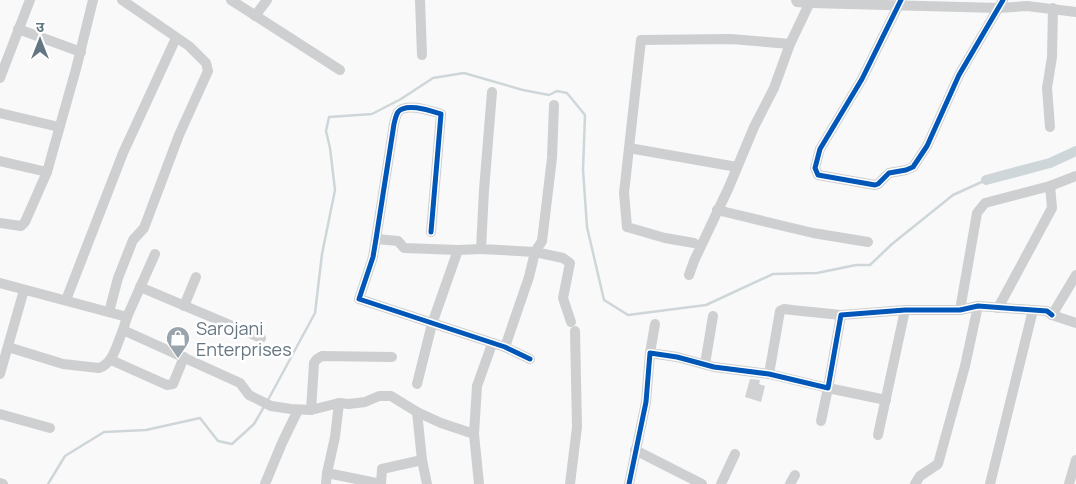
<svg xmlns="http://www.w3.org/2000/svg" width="1076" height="484" viewBox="0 0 1076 484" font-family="Manrope,'Noto Sans Devanagari',sans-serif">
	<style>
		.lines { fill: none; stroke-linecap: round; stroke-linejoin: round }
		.stream { stroke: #ced6d9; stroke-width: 2.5 }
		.canal { stroke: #ced6d9; stroke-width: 10 }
		.building { fill: #d0d2d3 }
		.minor { stroke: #cecfd0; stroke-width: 10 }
		.cycleway-casing { stroke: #fff; stroke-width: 8 }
		.cycleway { stroke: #0057b8; stroke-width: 5 }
		.labels { text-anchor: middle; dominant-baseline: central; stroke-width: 5; stroke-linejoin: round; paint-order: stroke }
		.poi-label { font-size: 18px; fill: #657683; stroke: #fff; text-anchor: start }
	</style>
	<rect width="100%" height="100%" fill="#f9f9f9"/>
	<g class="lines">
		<g class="stream">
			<path d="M268,400l47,-87 7,-59 13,-64 -5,-42 -4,-17 3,-14 43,-3 29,-15 32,-21 31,-5 59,17 26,5 8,-4 10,2 18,22 -2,55 4,57 17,73 24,15 78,-10 67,-31 44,-1 39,-8h14l22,-21 61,-49 33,-15"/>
			<path d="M48,484l17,-28 39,-24 42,-2 54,-12 18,23 14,3 22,-20 11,-19"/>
		</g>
		<path class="canal" d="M986,180l64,-17 26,-12"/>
	</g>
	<path class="building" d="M750,379l10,1 -1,4 6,2 -4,16 -16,-5z"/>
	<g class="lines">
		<g class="minor">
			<path d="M231,0l109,70"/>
			<path d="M420,0l2,55"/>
			<path d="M796,0l1,2 13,1 189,5 28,-2 49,6"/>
			<path d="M901,0l-39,79 -42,70 -5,19 3,7 57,10 3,-1 11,-11 17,-3 7,-3 14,-21 32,-71 44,-75"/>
			<path d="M255,16l12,-16"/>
			<path d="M18,29l63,23"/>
			<path d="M0,78l30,-78"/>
			<path d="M492,92l-8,98 -3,59 54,3 -6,25 -24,70"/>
			<path d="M554,105l-2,53 -10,83 -7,11 28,6 7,5 -7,35 8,24"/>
			<path d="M0,113l59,14"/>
			<path d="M1050,127l-3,-39 5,-31 1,-49"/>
			<path d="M629,148l108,19"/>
			<path d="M0,161l47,11"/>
			<path d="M717,210l96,23 55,9"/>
			<path d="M0,223l21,3 4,-4 22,-50 29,-103 17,-69"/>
			<path d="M431,232l10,-118c-10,-3 -35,-12 -43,-2 -2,3 -3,8 -4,12l-18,115 -3,18 -14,42 146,48 25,12"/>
			<path d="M376,239l22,2 6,7 54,2"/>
			<path d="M694,243l-29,-5 -38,-11 -3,-34 17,-153 90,-1 59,5 21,-44"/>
			<path d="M689,275l5,-14 35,-74 25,-60 20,-39 16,-44"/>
			<path d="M1076,275l-24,40 24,8"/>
			<path d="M0,283l127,34 28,-63"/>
			<path d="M140,287l121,51"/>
			<path d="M66,300l57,-147 53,-115"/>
			<path d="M184,306l12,-29"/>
			<path d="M998,308l54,-100 -2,-22"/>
			<path d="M960,310l17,-97 8,-10 65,-17 26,-10"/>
			<path d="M109,312l9,-34 15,-38 11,-12 35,-93 29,-64 -2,-8 -17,-17 -67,-46"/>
			<path d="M127,317l-4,13 117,53 9,12 22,11 20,3 20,1 28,-7 10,1 16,-2 14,-6h12l26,16 24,11 33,11 5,50"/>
			<path d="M8,347l55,17 36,4c15,-5 18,-25 24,-38"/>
			<path d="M650,353l5,-29"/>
			<path d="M111,360l56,25 6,-1 11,-27"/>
			<path d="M705,364l8,-48"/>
			<path d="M0,374l24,-84"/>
			<path d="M769,374l11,-63 4,-2 8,1 49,5"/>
			<path d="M417,384l15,-60 26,-74 23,-1"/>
			<path d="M311,410l3,-47 3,-4 5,-3 70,1"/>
			<path d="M417,412l5,48 5,24"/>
			<path d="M0,414l50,14"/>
			<path d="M821,421l7,-33 58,12"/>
			<path d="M474,434l3,-48 15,-42"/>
			<path d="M878,435l27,-125"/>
			<path d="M635,450l67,34"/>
			<path d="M327,473l54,11 1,-15 40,-9"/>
			<path d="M0,483l3,1"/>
			<path d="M265,484l17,-41 16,-33"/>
			<path d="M326,484l1,-11 8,-36 4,-34"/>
			<path d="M570,484l7,-57 -2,-96"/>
			<path d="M629,484l17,-82 4,-49 27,4 37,10 55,7 59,14 13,-73 64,-5h55l18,-4 69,5 5,4"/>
			<path d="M721,484l14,-30"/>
			<path d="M790,484l5,-9"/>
			<path d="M915,484l5,-8 18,-12 27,-98 13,-60"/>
			<path d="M990,484l43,-174"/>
			<path d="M1069,484l7,-24"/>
		</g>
		<g class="cycleway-casing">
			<g id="cycleway">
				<path d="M901,0l-39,79 -42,70 -5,19 3,7 57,10 3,-1 11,-11 17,-3 7,-3 14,-21 32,-71 44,-75"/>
				<path d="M431,232l10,-118c-10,-3 -35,-12 -43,-2 -2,3 -3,8 -4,12l-18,115 -3,18 -14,42 146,48 25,12"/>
				<path d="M629,484l17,-82 4,-49 27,4 37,10 55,7 59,14 13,-73 64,-5h55l18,-4 69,5 5,4"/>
			</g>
		</g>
		<use href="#cycleway" class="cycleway"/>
	</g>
	<defs>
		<g id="shop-pin" transform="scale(1.25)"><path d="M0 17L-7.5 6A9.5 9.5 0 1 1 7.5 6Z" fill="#99a4ac" stroke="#fff"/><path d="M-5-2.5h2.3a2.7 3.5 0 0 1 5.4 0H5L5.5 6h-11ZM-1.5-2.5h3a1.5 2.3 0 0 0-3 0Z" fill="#fff"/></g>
	</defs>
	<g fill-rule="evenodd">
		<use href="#shop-pin" x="178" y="338"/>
	</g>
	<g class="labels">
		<g class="poi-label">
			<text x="196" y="328">Sarojani<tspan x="196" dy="21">Enterprises</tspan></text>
		</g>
	</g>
	<g transform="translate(40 40)" stroke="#ffffff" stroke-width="4" paint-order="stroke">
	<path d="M0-4L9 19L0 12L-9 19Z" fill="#657683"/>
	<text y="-8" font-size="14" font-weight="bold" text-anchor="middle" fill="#657683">उ</text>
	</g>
</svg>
